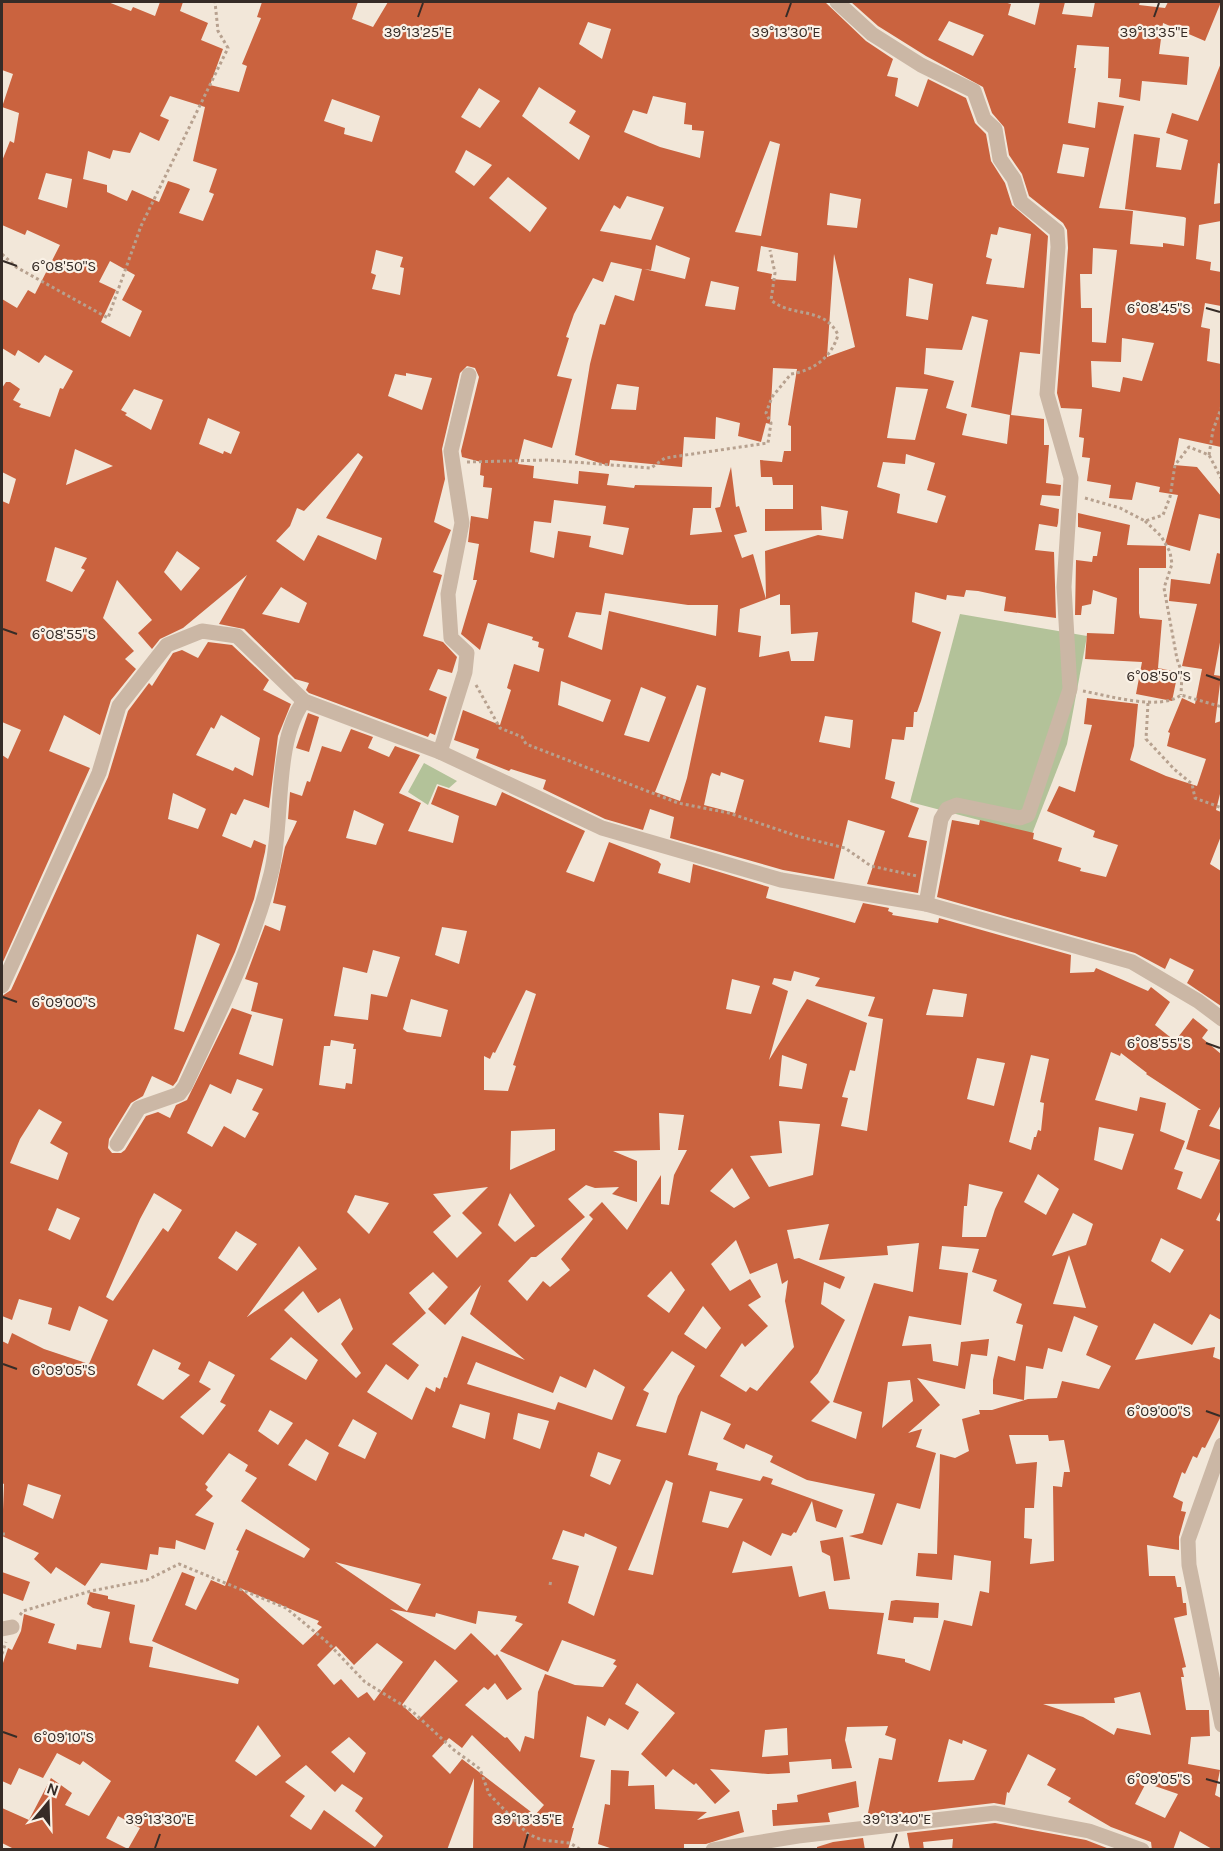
<svg xmlns="http://www.w3.org/2000/svg" width="1223" height="1851" viewBox="0 0 1223 1851" font-family="Karla,sans-serif">
	<style>
		.green { fill: #b3c299 }
		.building { fill: #ca633f; fill-rule: evenodd }
		.lines { fill: none; stroke-linecap: round; stroke-linejoin: round }
		.path { stroke: #b7a18f; stroke-width: 3; stroke-dasharray: 3 3; stroke-linecap: butt }
		.minor { stroke: #cbb7a5; stroke-width: 15 }
		.ticks { fill: none; stroke: #362c27; stroke-width: 2 }
		.ticks-label { font-size: 15px; text-anchor: middle; fill: #362c27; stroke: #faf1e6; stroke-width: 4.5; stroke-linejoin: round; paint-order: stroke }
	</style>
	<rect width="100%" height="100%" fill="#f2e7d9"/>
	<g class="green">
		<path d="M960,614l127,22 -20,108 -35,90 -122,-32z"/>
		<path d="M424,763l33,18 -8,7 -12,-4 -9,21 -20,-13z"/>
	</g>
	<g class="building">
		<path d="M2,2h106l23,9 2,-4 22,9 5,-14h23l-3,9 28,12 -7,17 22,9 -13,36 29,7 8,-26 -5,-2 19,-46 -4,-1 5,-15h96l-6,17 21,8 15,-25h437l41,39 27,18 -6,17 11,2 -3,18 23,11 10,-28 38,19 9,25 11,11 5,27 14,22 7,22 36,31 -8,118 -20,-2 -9,63 33,4v26h5l-3,38 15,2 -1,11 -18,-1 -2,10 19,4 -1,14 -1,4 -18,-3 -4,26 19,2 2,66 -52,-7 2,-14 -28,-6 -12,-1 -2,7 -17,-2 -1,5 -31,-8 -3,30 29,10 -20,69 -4,11h-3l-1,15h-7l-2,13 -12,-1 -7,40 10,3 -4,16 28,10 -11,29 19,4 -9,52 -51,-9 18,-53 -37,-11 -14,59 -51,-9 -113,-32 4,-21 -24,-8 -7,21 -38,-11 -62,-30 3,-9 -35,-11 -2,2 -33,-13 3,-9 -25,-9 9,-30 37,15 11,-35 -4,-2 7,-24 25,8 5,-23 -6,-2 1,-5 -7,-2 1,-3 -45,-14 -8,27 -19,-16 16,-54h-4l6,-36 -11,-2 3,-26 17,3 4,-31 -9,-1 1,-11 -4,-1 1,-13 -19,-5 -1,-6 18,-74 -4,-9 -8,-2 -7,7 -18,76 3,30 -11,43 17,8 -18,42 9,3 -19,61 20,6 14,15 -5,16 -14,-4 -9,21 18,7 -12,38 -5,-2 -2,4 -119,-44 -3,-3 3,-7 -14,-4 -51,-50 -25,-5 28,-49 -64,53 -23,11 -8,10 -14,-16 14,-13 -35,-40 -14,38 31,33 -9,8 11,10 -25,31 -11,35 -36,-20 -15,36 41,17 -88,196v-209l6,4 13,-29 -19,-8v-221l7,3 7,-25 -14,-7v-84l4,-6h4l10,7 -7,11 8,4 -2,3 31,10 10,-29 3,1 10,-18 -28,-16 -6,8 -21,-13 -3,6 -13,-8v-49l15,9 11,-18 7,4 25,-49 -33,-15 -2,5 -23,-10v-64l8,-20 4,2 5,-30 -17,-6 11,-33 -11,-4zM588,22l23,7 -9,30 -23,-15zM539,87l37,24 -7,12 21,13 -11,24 -57,-44zM479,88l21,13 -20,27 -19,-11zM170,96l35,11 -12,54 24,8 -8,23 5,2 -11,27 -24,-8 11,-24 -12,-5 -10,-3 -9,21 -27,-12 -5,11 -20,-9v-7l-24,-6 5,-28 22,8 3,-9 17,3 10,-21 19,9 10,-21 -9,-4zM653,96l33,7 -2,21 8,1v5l12,1 -4,27 -40,-11 -36,-15 9,-22 14,4zM332,99l48,17 -8,26 -28,-8 1,-6 -21,-7zM770,141l10,3 -19,92 -26,-4zM466,150l26,15 -18,21 -19,-14zM46,173l26,6 -5,29 -29,-9zM508,177l39,31 -17,24 -41,-34zM830,193l31,6 -4,29 -30,-3zM627,196l37,11 -13,33 -51,-9 14,-26 6,4zM999,227l32,7 -7,54 -38,-4 6,-25 -6,-2 5,-23 6,1zM656,245l34,13 -5,21 -41,-10 7,1zM761,246l37,7 -2,28 -25,-2 1,-5 -15,-3zM376,250l27,7 -3,10 4,1 -4,27 -28,-6 4,-14 -5,-2zM834,254l21,93 -28,10zM110,261l25,14 -13,25 20,11 -12,26 -29,-15 15,-32 -17,-8zM611,262l31,7 -8,32 -19,-6 -10,30 -5,-1 -10,40 -15,91 34,11 1,-6 72,7 2,-30 31,2 1,-22 24,6 -2,13 23,6 5,-19 4,1 3,-56 24,1 -9,56 3,1v25h-7l-2,11 -22,-2 1,17h11l1,8h20v24h-28v22l57,-1 -1,-24 27,5 -5,28 -25,-4 -53,16 1,48 -13,-45 -11,4 -8,-23 13,-3 -8,-26 -3,1 -5,-40 -11,40 -5,1 7,24 -32,3 3,-27h18l1,-21 -77,-2 -1,3 -27,-3 2,-11 -30,-3 -1,13 -45,-6 1,-12 -16,-2 6,-25 28,9 20,-69 -15,-3 12,-38 -3,-1 8,-23 19,-36 10,4zM909,278l24,6 -5,36 -22,-4zM711,281l28,6 -4,23 -30,-4zM972,316l16,4 -17,87 39,8 -3,29 -45,-9 5,-21 -21,-6 8,-27 -30,-7 2,-26 36,2zM406,373l26,5 -10,32 -34,-14 7,-22 11,2zM617,384l22,3 -3,23 -25,-1zM896,387l32,2 -13,51 -28,-2zM134,389l29,11 -12,30 -26,-15 2,-2 -6,-3zM208,418l32,14 -9,22 -7,-3 -1,3 -24,-10zM75,449l38,17 -47,19zM358,453l5,4 -37,61 56,20 -6,22 -58,-25 -14,26 -28,-20 14,-15 7,-18 7,3zM906,454l29,9 -8,27 19,6 -9,27 -40,-10 3,-19 -23,-7 6,-25 22,2zM554,500l52,6 -3,18 26,4 -6,27 -34,-8 2,-11 -33,-5 -4,27 -24,-6 4,-31 17,2zM55,547l32,11 -6,10 4,2 -13,22 -26,-11zM177,551l23,17 -19,23 -17,-19zM281,587l26,16 -8,20 -37,-9zM605,593l83,12h30l-2,31 -107,-25 -7,39 -34,-13 8,-25 25,3zM780,594v11h10l1,29 27,-2 -4,29h-23l-2,-10 -30,6 2,-21 -23,-4 2,-23zM561,681l50,19 -8,22 -45,-17zM697,685l9,3 -19,90 -7,23 -25,-9zM641,687l25,10 -17,45 -25,-7zM825,716l28,4 -3,28 -31,-6zM721,772l23,8 -9,33 -31,-8 6,-28 2,-4 8,3z"/>
		<path d="M851,2h153l7,2 -3,11 27,10 5,-23h25l-3,12 30,3 3,-15h45l-1,3 26,3 3,-6h53l-16,39 -42,-18 -4,31 30,3 -2,28 -45,-4 -2,20 -21,-4 2,-18 -13,-1 1,-31 -32,-2 -3,23h2l-8,55 27,5 3,-26 26,4 -25,102 34,3 -3,33 33,3v-4l21,3 2,-28 -2,-1 -59,-8 9,-75 26,4 -4,29 25,3 7,-30 -22,-7 6,-20 26,8 23,-58v101l-3,-1 -4,41 7,-1v18l-22,4 -3,34 15,3 -1,8 11,2v34l-16,-3 -4,24 9,2 -3,32 14,3v83l-42,-9 -5,27 23,2 24,29v23l-22,-5 -9,37 -25,-7 13,-49 -19,-3 1,-5 -24,-5 -4,18 -23,-2 2,-13 -24,-4 3,-23 -8,-1 2,-19 -5,-1 3,-28 -21,-1 -4,-15 11,-145 -1,-18 -4,-7 -34,-27 -7,-22 -13,-19 -5,-28 -12,-14 -9,-26 -57,-31 -48,-30zM949,21l35,14 -11,21 -35,-16zM1063,144l26,4 -5,29 -27,-4zM1093,248l24,2 -11,93 -14,-1v-34h-11l-1,-34h12zM1122,338l32,5 -12,38 -19,-4 -3,15 -28,-5 -1,-26 30,1z"/>
		<path d="M1078,513l52,12 -3,20 39,1v22h-27v45l1,5 22,2 -4,48 20,4 -6,29 -36,-7 6,-32 -57,-3 2,-26 27,1 3,-36 -24,-8 -2,14 -9,2 -1,9h-6l1,-55 16,2 1,-6h4l4,-24 -23,-5z"/>
		<path d="M1217,553l4,1v83l-7,38 7,1 -6,47 6,-2v69l-5,20 5,2v24l-11,28 11,7v135l-34,-23 7,-13 -24,-12 -5,11 -30,-16 -198,-56 15,-77 27,5 1,-5 54,13 -1,6 29,9 -4,13 23,7 -1,3 26,6 12,-32 -25,-8 2,-6 -48,-20 12,-25 16,6 17,-67 -8,-1 3,-26 51,6 -4,42 -4,14 36,16 31,10 9,-27 -39,-13 3,-13 -2,-1 14,-34 13,6 7,-35 -20,-3 15,-62 -28,-3 2,-22 39,5z"/>
		<path d="M208,642l24,3 37,35 -6,10 28,14 -13,32 -9,72 -25,-9 -8,16 -5,-2 -9,23 29,12 3,-8 12,5 -1,7 -11,47 -19,53 -58,129 -4,5 -21,-10 -9,20 -12,7 -22,36 -1,9 4,5h9l4,-3 21,-34 12,-4 12,6 6,-13 11,-5 45,-92 20,7 -13,39 34,12 10,-47 -32,-8 7,-28 -13,-4 20,-54 15,6 6,-25 -13,-3 12,-56 12,-26 -9,-2 2,-27 12,4 5,-15 3,1 12,-36 19,6 10,-23 22,8 -5,11 21,9 6,-11 25,9 -21,38 22,10 -13,28 45,12 6,-27 -28,-12 7,-18 58,20 6,-14 83,39 -19,41 28,10 15,-40 49,19 3,3 -3,9 32,10 3,-19 76,23 -3,11 89,25 8,-20 26,5 -1,3 5,2 -1,2 46,8 1,-5 132,37 -1,18 24,-1 2,-4 52,23 3,-4 19,15 -15,23 20,16 18,-23 15,12 -6,8 19,16v51l-12,21 12,4v80l-5,10 5,2v98l-11,-6 -18,31 -38,-22 -19,37 80,-13 -2,10 8,3v56l-16,32 -3,-1 -5,11 -4,-2 -8,18 -3,-2 -9,25 10,5 -2,9 5,1 -7,25v13l-32,-5 2,31h26l2,11h4l2,16h3l1,12 -13,3 12,49 -4,1 2,9h-3l5,33h23v2l1,24 -19,1 -3,27 32,6 -5,25 6,3v52h-7l-34,-19 -7,19h-21l-1,-8 -40,-15 -43,-25 3,-4 -24,-13 9,-16 -28,-15 -19,39 -2,-1 -2,13 -11,-2 -127,15 12,-60 13,2 4,-21 -11,-4 3,-9 -41,1 -2,13 7,28 -20,1 -1,-10 -42,3 1,11 -22,1 -58,-5 20,22 -15,13 -19,-21 -2,2 -21,-16 -7,8 -25,-23 34,-41 -38,-30 -12,21 14,8 -11,18 -19,-12 -4,8 -18,-10 -7,41 15,3 -23,68h2l-6,22h-95l1,-72 -27,72h-431l-14,-7v-35l27,12 22,-42 21,15 -7,12 24,11 22,-35 -28,-20 -3,4 -23,-12 -14,25 -24,-10 -8,17 -9,-4v-115l6,-18 4,2 9,-19 3,-17 31,10 -7,19 28,7 1,-6 24,4 9,-36 -17,-4 -6,-4 3,-12 18,4v3l27,6 -6,34 1,4 23,4 -4,20 89,17 1,-5 -87,-38 30,-69 13,5 -10,28 11,5 15,-30 14,6 14,-35 -3,-1 10,-21 58,29 6,-9 -69,-48 16,-23 -12,-7 3,-6 -19,-12 -24,31 3,3 -2,3 7,6 -18,19 19,8 -9,27 -29,-10 -1,9 -16,-2 -1,8 -8,-1 -3,16 -46,-7 -16,23 -29,-19 -5,7 -17,-15 5,-6 -37,-17 2,-52 -2,-1v-142l6,3 4,-11 32,16 45,15 19,-44 -29,-14 -9,25 -22,-7 4,-16 -33,-9 -7,21 -10,-4v-320l9,-6 97,-213 20,-66 21,-28 3,3 21,-33 9,-3 16,8zM221,715l39,23 -7,38 -18,-9 -2,4 -37,-16 15,-28 3,2zM173,793l33,16 -8,20 -30,-10zM354,810l30,14 -8,21 -30,-7zM442,927l25,4 -8,33 -24,-9zM197,934l23,10 -36,88 -10,-3zM373,950l27,7 -13,40 -16,-3 -3,26 -34,-4 9,-49 24,6zM794,971l26,7 -5,8 60,11 -7,19 15,3 -16,112 -26,-5 7,-28 -6,-1 8,-27 5,1 12,-48 -60,-24 -38,61 19,-69 -16,-7 2,-6 17,3zM732,979l28,7 -9,28 -25,-5zM933,989l34,5 -4,23 -37,-2zM526,990l10,4 -23,71 3,1 -8,25 -24,-1v-34l6,3 3,-7 2,1zM411,999l37,11 -7,27 -34,-5 -4,-3zM331,1040l23,4 -1,5h3l-4,35 -6,-1 -1,6 -26,-4 5,-39h6zM1111,1052l9,4 1,-3 26,20 -1,1 55,36h-3l-12,39 34,11 -19,39 -24,-10 6,-17 -9,-3 11,-28 -25,-10 6,-28 -26,-6 -3,14 -42,-11zM782,1055l25,9 -5,25 -23,-3zM1031,1055l18,4 -9,43 4,1 -3,28 -3,-1 -2,7h-2l-3,13 -22,-8zM977,1058l28,5 -11,43 -27,-7zM237,1079l26,10 -11,21 7,3 -14,25 -21,-12 -12,21 -25,-14 23,-49 21,10zM39,1109l23,13 -12,21 18,10 -10,27 -48,-17 10,-24zM659,1113l25,2 -6,35h9l-13,25 -5,30 -8,-1v-29l-34,55 -25,-28 -13,13 4,4 -32,40 9,11 -20,17 -7,-6 -16,20 -19,-20 23,-24h5l49,-40 -17,-18 18,-14 9,3 24,-1 -7,7 25,8v-41l-24,-10 47,-1zM779,1121l41,3 -7,51 -44,12 -19,-31 32,-3zM1099,1127l35,7 -12,36 -28,-10zM555,1129v21l-45,20 1,-39zM732,1168l18,30 -16,10 -24,-17zM1038,1174l21,15 -13,26 -22,-13zM969,1184l34,8 -8,17 -9,28h-24l2,-31h3zM488,1187l-26,26 20,20 -25,25 -24,-26 18,-16 -18,-22zM154,1193l28,17 -14,22 -5,-4 -50,73 -7,-4 34,-78zM510,1193l25,33 -20,16 -17,-17zM355,1195l34,8 -20,31 -22,-22zM57,1208l23,10 -10,22 -22,-10zM1073,1213l20,11 -7,21 -34,11zM829,1224l-10,36 69,-5 -1,-9 32,-3 -6,49 -39,-9 -41,119 29,10 -6,27 -45,-18 19,-19 -20,-20 8,-9 27,-53 -24,-16 3,-22 16,7 5,-12 -46,-19 -5,1 -7,-29zM236,1231l21,13 -20,27 -19,-13zM1161,1238l23,12 -14,23 -19,-12zM736,1240l14,34 27,-11 5,21 6,-4 -3,21 9,46 -37,44 -7,-4 -4,5 -26,-16 22,-33 3,4 23,-21 -20,-21 13,-8 -11,-18 -20,12 -19,-27zM299,1246l18,23 -70,48zM942,1246l37,3 -7,23 25,8 -4,11 29,13 -6,19 7,2 -8,36 -17,-5 -5,24v14l31,6 2,-34 17,3 5,-21 14,4 12,-36 24,10 -12,29 25,11 -12,23 -37,-8 -5,17 -29,1 -36,11h-13l1,4 -18,5 7,32 -14,7 -15,-4 -3,100 -19,-1 -2,23 36,4 2,-25 37,6 -2,32 -9,-2 -8,35 -28,-6 -14,51 -25,-9v-3l-28,-5 7,-41 -55,-4 -4,-18 -26,6 -7,-31 -60,7 11,-32 28,15 11,-23 9,3 3,-4 2,1 16,-32 4,20 20,7 7,-18 -72,-26 2,-5 -10,-3 -3,5 -44,-11 2,-7 -30,-8 13,-44 30,13 -8,15 21,10 2,-5 27,12 -3,6 37,18 68,14 -12,39 -14,3 33,9 15,-42 23,6 16,-56 -20,-6 6,-18 -14,4 32,-28 -23,-27 48,11 6,-35 16,2 2,-17 -28,3 -3,24 -25,-5 -2,-17 -29,2 7,-30 52,9 7,-52 -29,-4zM1069,1255l17,53 -33,-4zM671,1271l14,19 -16,23 -22,-17zM433,1272l15,15 -20,22 17,16 36,-40 -11,29 55,46 -63,-24 -15,42 -3,-1 -4,12 -4,-2 -1,5 -9,-5 -14,33 -45,-28 19,-28 22,16 11,-15 -27,-21 34,-31 -17,-20zM303,1291l15,22 22,-15 13,31 -12,15 20,29 -5,5 -72,-68zM703,1306l18,22 -15,21 -22,-15zM291,1337l27,23 -12,20 -36,-21zM153,1349l28,14 -3,6 12,6 -27,25 -26,-15zM672,1351l23,15 -17,30 -12,37 -30,-7 13,-33 -6,-3zM209,1361l26,14 -15,27 6,3 -23,30 -23,-18 31,-28 -12,-7zM476,1362l77,31 7,-17 26,12 8,-19 31,18 -13,33 -54,-18 -3,8 -88,-26zM910,1380l3,21 -31,27 6,-46zM460,1404l30,9 -5,26 -33,-12zM270,1410l23,13 -15,22 -20,-14zM518,1413l31,8 -9,28 -27,-10zM353,1419l24,14 -12,26 -27,-13zM1009,1435h39l1,6 15,-1 6,32h-6l-2,15 -9,-1 1,75 -24,3 2,-25 -8,-1 1,-30h9l3,-46 -21,2zM306,1439l23,14 -13,28 -28,-16zM598,1452l23,8 -11,25 -20,-9zM666,1480l7,3 -20,92 -25,-5zM28,1484l33,11 -8,24 -30,-14zM710,1491l33,8 -15,29 -26,-6zM563,1530l21,7 1,-4 32,14 -23,69 -26,-13 11,-37 -27,-7zM335,1562l86,22 -14,27zM240,1588l79,33 -2,3 5,3 -19,18zM390,1609l45,8 1,-4 40,11 2,-13 39,5 -2,5 8,3 -23,27 48,21 14,-32 54,20 -3,4 4,2 -14,21 -28,-2 -30,-11 -7,18 -4,47 -9,-3 -5,16 -13,-15 -2,1 -40,-33 19,-18 4,3 7,-7 12,17 15,-11 -25,-35 -2,2 -24,-23 -16,17zM377,1643l26,19 -29,39 -7,-9 -9,6 -17,-19 -7,6 -17,-20 19,-19 18,19zM435,1660l23,21 -40,39 -16,-15zM1140,1692l11,43 -34,-7 -3,7 -31,-18 -40,-13 72,-1 -1,-5zM258,1725l23,31 -25,20 -21,-15zM787,1728l1,27 -26,2 3,-27zM472,1735l72,70 -9,10 -73,-56 -12,15 -18,-18 17,-18 13,10zM349,1737l17,16 -12,20 -23,-21zM949,1739l13,5 1,-4 24,10 -13,30 -36,2zM306,1765l29,27 7,-8 21,14 -8,13 28,25 -8,11 -51,-37 -13,20 -21,-14 15,-20 -20,-14zM1146,1783l32,11 -13,24 -30,-14zM118,1816l22,12 -12,21 -22,-11z"/>
		<path d="M308,713l11,4 -10,35 -13,-4z"/>
		<path d="M843,1537l7,42 -16,2 -4,-25 -8,-4 -2,-11z"/>
		<path d="M2,1572l28,10 -7,19 -21,-8z"/>
		<path d="M896,1600l43,3 -1,15 -24,-1 -1,6 -25,-3 3,-19z"/>
		<path d="M611,1770l18,1 -1,15 26,-1 1,24 52,3 -10,8 42,-9 5,21 -38,12h-22v4l-68,2 -18,-6 7,-40 5,1z"/>
		<path d="M856,1781l3,26 -31,6 2,9 -57,4 -1,-16h5v-6l21,-2 -1,-7z"/>
		<path d="M995,1823l91,17 26,10h-160l1,-11 -30,3 1,8h-14l-3,-17z"/>
		<path d="M863,1838l2,12h-48v-3l16,-5z"/>
	</g>
	<g class="lines">
		<g class="path">
			<path d="M2,254l14,13 92,51 33,-92 87,-178 -10,-17 -3,-29"/>
			<path d="M1209,455l4,-25 9,-24"/>
			<path d="M467,462l80,-2 104,8 14,-10 103,-15 3,-20 -5,-10 6,-16 19,-23c23,-4 40,-16 47,-39 -13,-29 -46,-17 -67,-35l4,-27 -5,-23"/>
			<path d="M1085,498l35,10 25,13 18,-6 7,-18 5,-32 14,-18 20,8 13,25"/>
			<path d="M1145,521l16,15 9,16 2,12 -8,24 13,71 5,14 -1,22"/>
			<path d="M476,685l24,43 22,9 4,7 152,59 51,10 68,23 48,12 26,18 46,10"/>
			<path d="M1083,691c27,5 77,20 98,4l41,12"/>
			<path d="M1148,703l-2,36 28,30 18,15 3,14 27,10"/>
			<path d="M2,1534h6"/>
			<path d="M550,1585l1,-5"/>
			<path d="M20,1615l3,-4 68,-20 56,-11 32,-16 107,44 41,34 38,40 47,29 42,39 26,19 9,25 39,40 14,6 28,3 11,7"/>
			<path d="M2,1654l4,-12"/>
		</g>
		<g class="minor">
			<path d="M837,2l35,32 49,31 53,26 10,28 11,10 5,30 14,20 7,23 36,29 1,16 -11,147 24,84 -7,109 6,102 -42,126 -8,3 -63,-13 -10,4 -6,10 -15,85"/>
			<path d="M440,752l25,-80 2,-19 -16,-15 -3,-44 14,-71 -11,-72 18,-76"/>
			<path d="M2,986l97,-213 20,-67 48,-61 35,-14 35,5 67,65 136,51 162,76 179,52 145,24 206,58 66,39 24,18"/>
			<path d="M117,1144l22,-36 40,-14 6,-8c32,-69 67,-138 86,-212 13,-50 2,-132 33,-173"/>
			<path d="M1222,1445l-34,95 1,25 33,160"/>
			<path d="M2,1629l10,-2"/>
			<path d="M713,1850l85,-14 197,-23 94,18 53,19"/>
		</g>
	</g>
	<path class="ticks" d="M418,17l5,-14M786,17l5,-14M1154,17l5,-14M3,261l14,5M1206,308l14,4M3,629l14,5M1206,675l14,5M3,997l14,5M1206,1043l14,5M3,1364l14,5M1206,1411l14,5M3,1732l14,5M1206,1779l14,4M155,1848l5,-14M524,1848l4,-14M892,1848l5,-14"/>
	<g class="ticks-label">
		<text x="418" y="37">39°13'25"E</text>
		<text x="786" y="37">39°13'30"E</text>
		<text x="1154" y="37">39°13'35"E</text>
		<text x="64" y="271">6°08'50"S</text>
		<text x="1159" y="313">6°08'45"S</text>
		<text x="64" y="639">6°08'55"S</text>
		<text x="1159" y="681">6°08'50"S</text>
		<text x="64" y="1007">6°09'00"S</text>
		<text x="1159" y="1048">6°08'55"S</text>
		<text x="64" y="1375">6°09'05"S</text>
		<text x="1159" y="1416">6°09'00"S</text>
		<text x="64" y="1742">6°09'10"S</text>
		<text x="1159" y="1784">6°09'05"S</text>
		<text x="160" y="1824">39°13'30"E</text>
		<text x="528" y="1824">39°13'35"E</text>
		<text x="897" y="1824">39°13'40"E</text>
	</g>
	<rect width="1223" height="1851" fill="none" stroke="#362c27" stroke-width="6"/>
	<g transform="translate(48 1803) rotate(19)" stroke="#faf1e6" stroke-width="4.5" paint-order="stroke">
	<path d="M0-4.5L10 22L0 15L-10 22Z" fill="#362c27"/>
	<text y="-9" font-size="16" font-weight="bold" text-anchor="middle" fill="#362c27">N</text>
	</g>
</svg>
